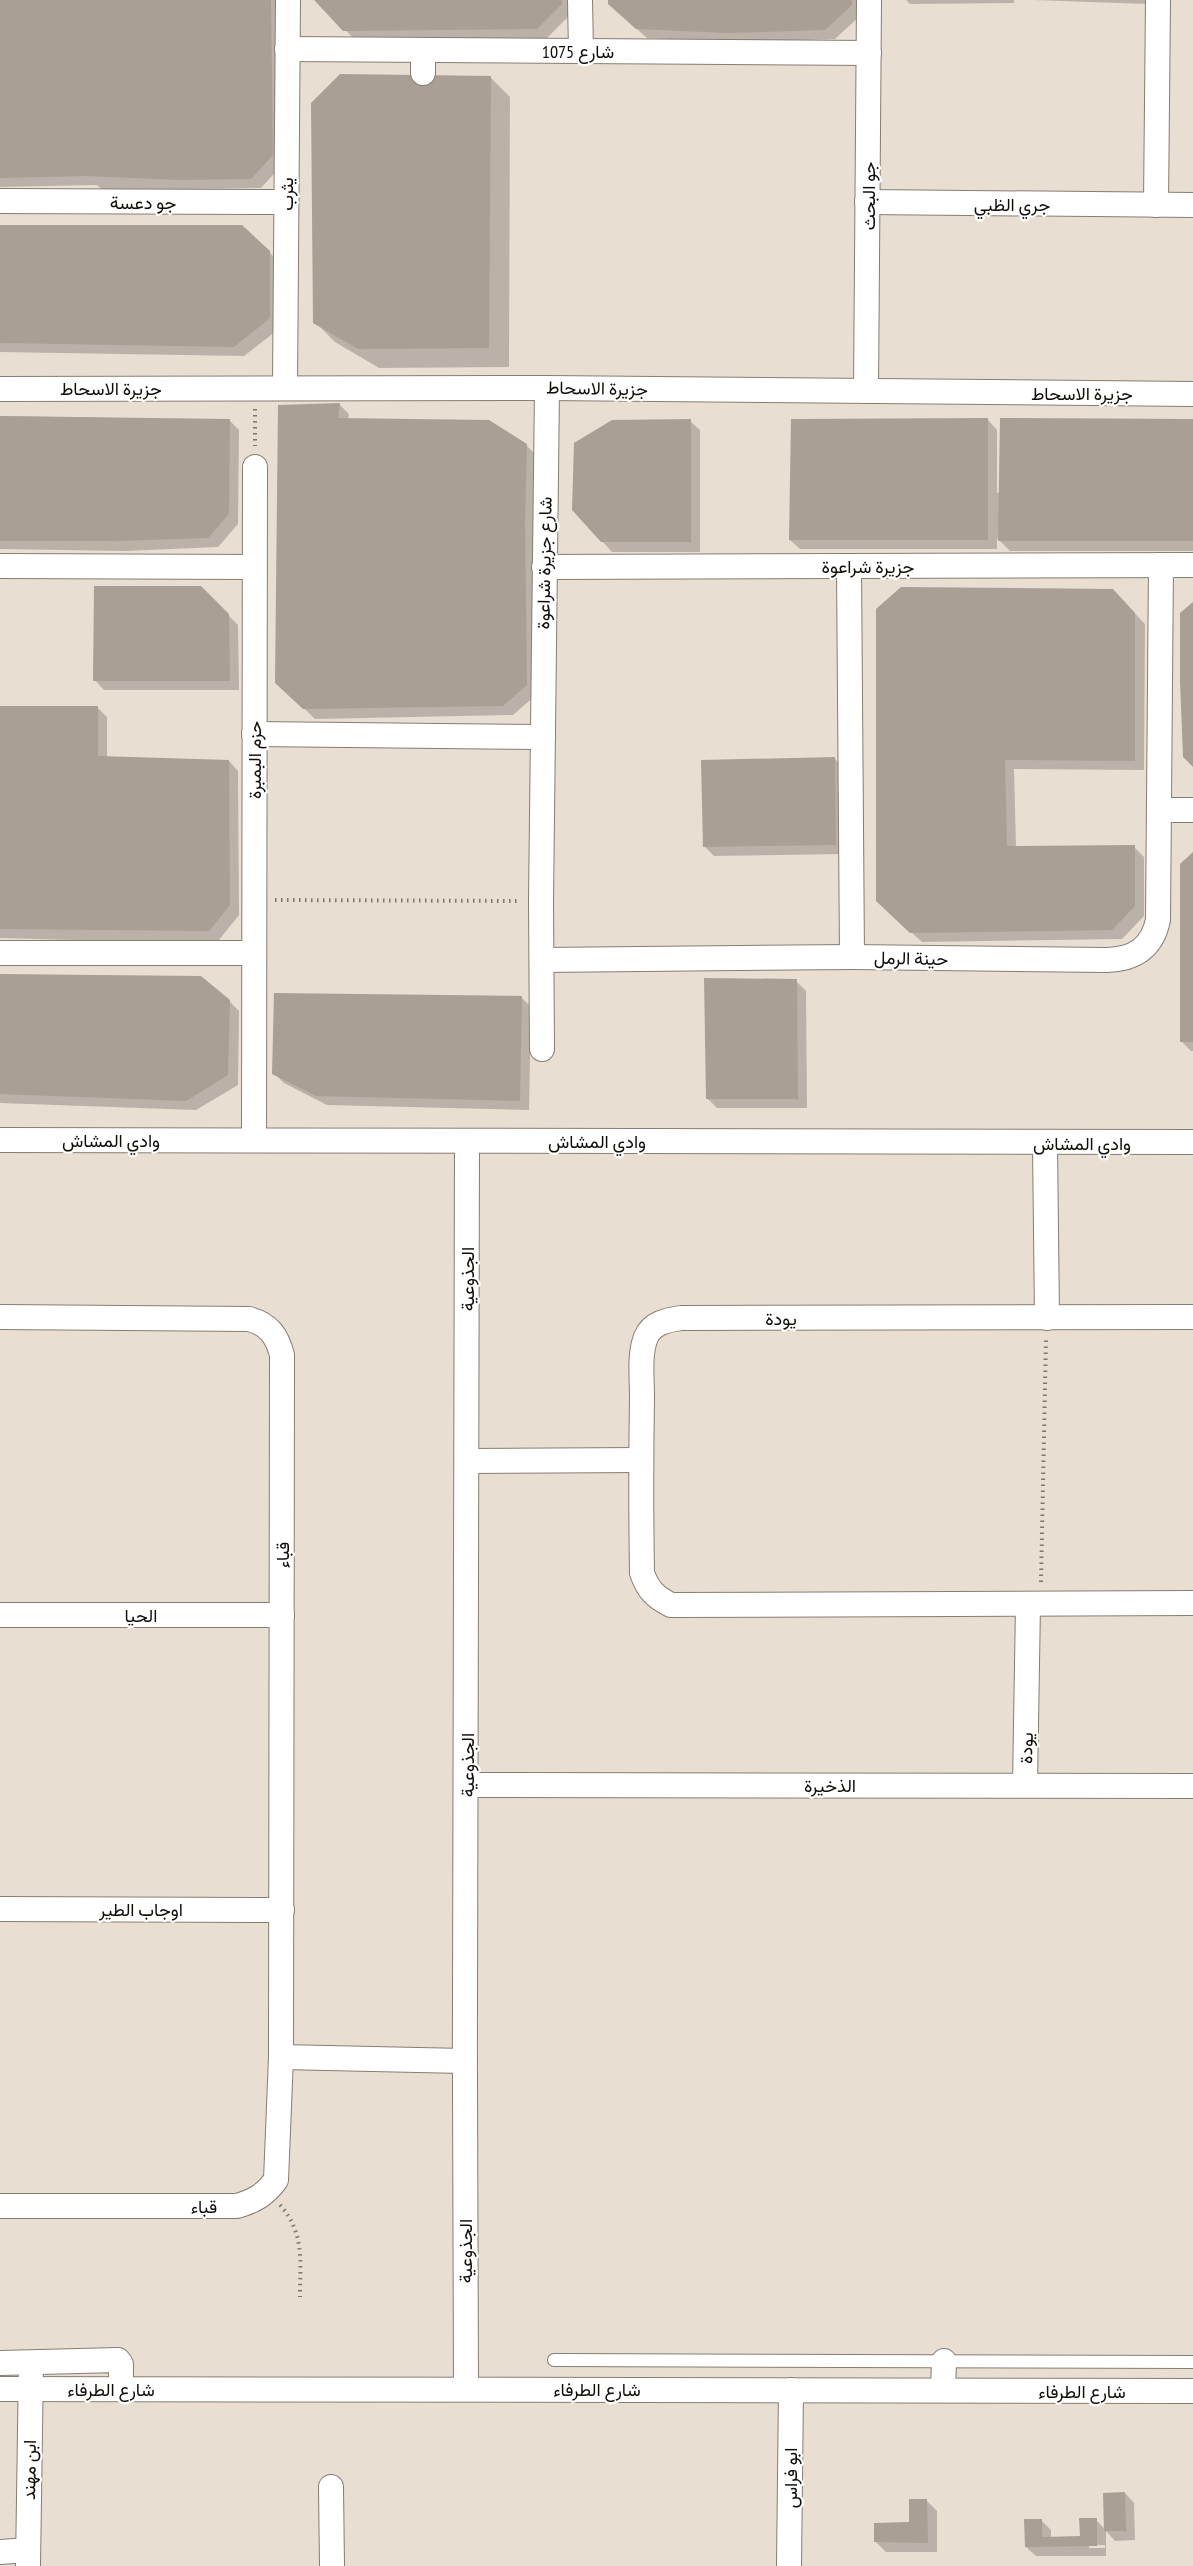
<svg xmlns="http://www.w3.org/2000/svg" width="1193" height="2566" viewBox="0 0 1193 2566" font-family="'PT Sans Narrow',Vazirmatn,sans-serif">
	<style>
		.shadow { fill: #0003; fill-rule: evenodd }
		.building { fill: #a99f94 }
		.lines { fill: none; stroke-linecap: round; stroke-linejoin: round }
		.lane-casing { stroke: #877d72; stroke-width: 14 }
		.street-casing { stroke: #877d72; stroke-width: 26 }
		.path { stroke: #7d766e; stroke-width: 4; stroke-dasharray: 1.5 4.5; stroke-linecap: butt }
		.lane { stroke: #fff; stroke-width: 12 }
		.street { stroke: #fff; stroke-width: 24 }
		.labels { text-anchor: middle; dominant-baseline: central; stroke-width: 4.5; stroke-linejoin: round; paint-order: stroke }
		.street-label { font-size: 18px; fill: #100d09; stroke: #fff }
	</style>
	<rect width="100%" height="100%" fill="#e9ded2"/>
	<g class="shadow">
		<path d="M0,0h279l3,165 -21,23 -62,1v11l-91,-5 -11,-10 -97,2z"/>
		<path d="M317,0h255l-1,14 -24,24 -192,2z"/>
		<path d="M609,0h252v15l-26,24 -97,3 -91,-4 -27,-24z"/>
		<path d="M906,0h108v3l-104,1z"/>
		<path d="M1033,0h115v4z"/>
		<path d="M490,77l20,20 -1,270 -130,1 -44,-26 -20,-20z"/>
		<path d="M0,226l269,26 10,10 1,66 -36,28 -244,-4z"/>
		<path d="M339,404l10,10 -1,6 178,25 10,10v240l-23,20 -198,4 -38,-37z"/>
		<path d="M0,416l229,4 10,10 -1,94 -20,23 -93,4 -125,-2z"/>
		<path d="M988,420l9,10v63l196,-72v130h-183l-13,-13v11h-197l-10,-9z"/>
		<path d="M690,421l10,9v122h-88l-10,-11z"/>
		<path d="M200,587l38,38 1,65h-135l-9,-10z"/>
		<path d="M1122,600l23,24 -1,146 -130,-1 2,78h118l10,10v59l-22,23 -200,3 -34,-31z"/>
		<path d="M0,707h97l10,10v41l122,3 9,10 1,144 -20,25 -113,1 -106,-3z"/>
		<path d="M834,758l10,10 1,86 -131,2 -10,-10z"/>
		<path d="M1193,854v197h-2l-10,-10z"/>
		<path d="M0,975l229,26 10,10 -1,74 -42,25 -196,-7z"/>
		<path d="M796,981l10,10 1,117h-90l-10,-10z"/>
		<path d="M521,997l10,10 -2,103 -202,-5 -43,-22 -10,-10z"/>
		<path d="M1125,2493l9,10 1,37 -20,1 -9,-10v25h-70l-10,-9 15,-27 10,10v8h30l15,-18 9,9zM1089,2545h16v3h-16z"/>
		<path d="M927,2501l10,10v41h-51l-10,-10 35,-18z"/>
	</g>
	<g class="building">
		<path d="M0,0h271l2,155 -22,24 -71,1 -94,-4 -86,2z"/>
		<path d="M314,0h248v4l-25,25 -194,2z"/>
		<path d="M608,0h244v5l-27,25 -97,3 -92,-4 -28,-25z"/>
		<path d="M340,74l151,2 -2,272 -131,1 -45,-26 -2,-220z"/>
		<path d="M0,225h242l28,26v67l-36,29 -234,-4z"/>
		<path d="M340,403l-2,15 151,2 38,24 -2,78 2,163 -24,21 -200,3 -28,-26 3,-278z"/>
		<path d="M0,416l230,3 -1,95 -21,24 -93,3h-115z"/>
		<path d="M988,418v122h-199l2,-121z"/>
		<path d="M1000,418l193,1v122h-195z"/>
		<path d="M691,419v123h-90l-29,-32 2,-67 38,-23z"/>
		<path d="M94,586h107l28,28 1,67h-137z"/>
		<path d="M901,587l212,2 22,24v148l-130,-1 2,86 128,-1v61l-23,24 -202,3 -34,-32v-292z"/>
		<path d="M1193,602v165l-10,-10 -3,-76v-68z"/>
		<path d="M0,706h98v50l131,4 1,145 -21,26 -209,-2z"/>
		<path d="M835,757l1,88 -133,2 -2,-87z"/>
		<path d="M1193,852v190h-13v-178z"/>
		<path d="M0,974l201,2 29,24 -2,75 -42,26 -186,-7z"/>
		<path d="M704,978l93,1 1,120h-92z"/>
		<path d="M274,993l248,3 -2,105 -204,-5 -44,-22z"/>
		<path d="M1125,2492l1,39h-22l-1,-38z"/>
		<path d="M909,2499h18l1,44 -54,-1v-19l35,-1z"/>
		<path d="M1079,2518h18v28l-72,1 -1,-28h18v18l38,-1z"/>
	</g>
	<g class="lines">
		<g class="lane-casing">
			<path id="lane" d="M554,2360l639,2"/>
		</g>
		<g class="street-casing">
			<g id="street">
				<path d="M580,0l1,51"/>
				<path d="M287,49l582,4"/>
				<path d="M423,50v23"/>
				<path d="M0,201l286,1"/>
				<path d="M867,202l326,3"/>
				<path d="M1156,205l2,-205"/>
				<path d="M285,387l3,-387"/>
				<path d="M0,389l547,-1 646,6"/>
				<path d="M866,391l3,-391"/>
				<path d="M0,566l254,1"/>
				<path d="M849,566l3,391"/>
				<path d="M544,567l649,-2"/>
				<path d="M254,734l289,3"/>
				<path d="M1160,810h33"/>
				<path d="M0,953h254"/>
				<path d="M542,960l310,-3 255,3c28,-1 45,-12 51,-40l3,-355"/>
				<path d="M542,1049l-1,-147 6,-514"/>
				<path d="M0,1140l1193,2"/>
				<path d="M254,1140l1,-673"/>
				<path d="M1045,1143l2,175"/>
				<path d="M0,1317l249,2c20,5 28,17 33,36l-1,702 -5,123c-11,15 -22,21 -39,26h-237"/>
				<path d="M1193,1317l-512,1c-14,2 -29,5 -35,19 -7,17 -4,41 -4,60 -1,59 -1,117 0,176 6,17 13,24 29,32l522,-2"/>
				<path d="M467,1461l174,-1"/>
				<path d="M0,1615h282"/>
				<path d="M467,1785l726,1"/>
				<path d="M1025,1785l3,-181"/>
				<path d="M0,1909l282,1"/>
				<path d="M281,2057l183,4"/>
				<path d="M0,2363l118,-3 3,4v25"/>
				<path d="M0,2389l1193,2"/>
				<path d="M466,2389c-3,-416 1,-832 1,-1248"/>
				<path d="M943,2390l1,-29"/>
				<path d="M331,2487l1,79"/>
				<path d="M0,2552l28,-2"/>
				<path d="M28,2566l3,-203"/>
				<path d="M789,2566l2,-176"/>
			</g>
		</g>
		<g class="path">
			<path d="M255,409v37"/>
			<path d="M275,900l245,1"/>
			<path d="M1041,1582l5,-244"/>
			<path d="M280,2205c25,28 20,57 20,92"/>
		</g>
		<use href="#lane" class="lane"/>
		<use href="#street" class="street"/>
	</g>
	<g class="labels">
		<g class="street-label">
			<text x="578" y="51">شارع 1075</text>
			<text transform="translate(286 194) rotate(-90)">يثرب</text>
			<text transform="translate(868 196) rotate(-90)">جو البحث</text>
			<text x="143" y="202">جو دعسة</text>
			<text x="1012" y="204">جري الظبي</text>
			<text x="111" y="388">جزيرة الاسحاط</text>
			<text transform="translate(597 388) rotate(1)">جزيرة الاسحاط</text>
			<text x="1082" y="393">جزيرة الاسحاط</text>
			<text transform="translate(544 563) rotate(-89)">شارع جزيرة شراعوة</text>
			<text x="868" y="566">جزيرة شراعوة</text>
			<text transform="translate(254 760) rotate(-90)">حزم البمبرة</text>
			<text transform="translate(911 958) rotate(1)">حينة الرمل</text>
			<text x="111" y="1140">وادي المشاش</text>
			<text x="597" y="1141">وادي المشاش</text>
			<text x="1082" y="1143">وادي المشاش</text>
			<text transform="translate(467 1279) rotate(-90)">الجذوعية</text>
			<text x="781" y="1318">يودة</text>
			<text transform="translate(282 1555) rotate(-90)">قباء</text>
			<text x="141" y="1615">الحيا</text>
			<text transform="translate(1026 1748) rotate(-89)">يودة</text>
			<text transform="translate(467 1765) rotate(-90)">الجذوعية</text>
			<text x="830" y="1785">الذخيرة</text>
			<text x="141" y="1909">اوجاب الطير</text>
			<text x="204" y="2206">قباء</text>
			<text transform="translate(465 2251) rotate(-90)">الجذوعية</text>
			<text x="111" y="2389">شارع الطرفاء</text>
			<text x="597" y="2389">شارع الطرفاء</text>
			<text x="1082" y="2391">شارع الطرفاء</text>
			<text transform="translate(29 2470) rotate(-89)">ابن مهند</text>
			<text transform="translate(790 2478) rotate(-90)">ابو فراس</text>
		</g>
	</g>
</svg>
